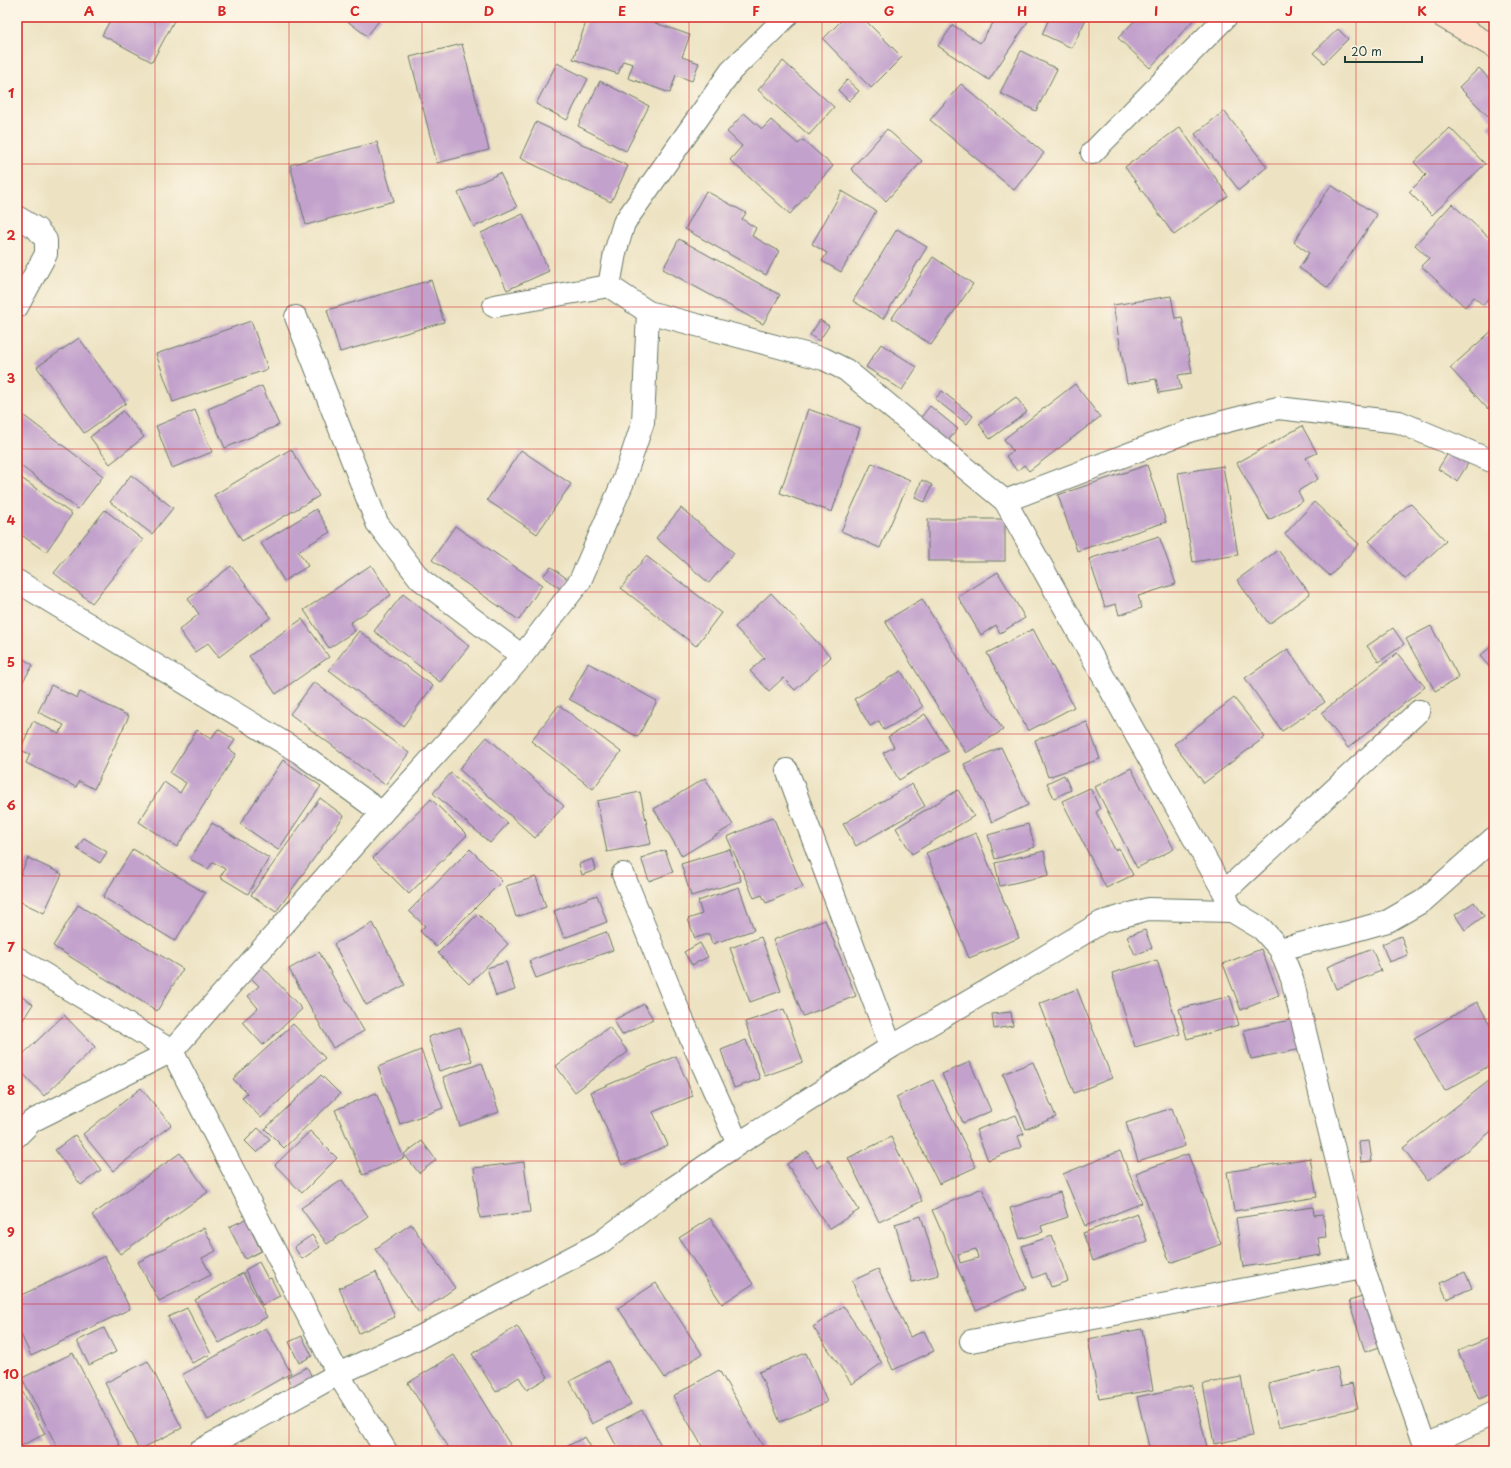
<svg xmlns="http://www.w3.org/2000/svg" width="1511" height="1468" viewBox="0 0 1511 1468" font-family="'Playpen Sans',sans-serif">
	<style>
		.building { fill: #c2a1cc; fill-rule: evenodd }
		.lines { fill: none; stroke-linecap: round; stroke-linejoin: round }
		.street-casing { stroke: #677766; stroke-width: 24 }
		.secondary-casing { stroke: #677766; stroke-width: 24 }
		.street { stroke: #fff; stroke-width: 22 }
		.secondary { stroke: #fce5cf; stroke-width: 22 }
		.grid { fill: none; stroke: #d62828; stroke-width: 1; stroke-opacity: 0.55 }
		.neatline { fill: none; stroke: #d62828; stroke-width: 1.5 }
		.grid-label { font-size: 13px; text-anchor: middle; font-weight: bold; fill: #d62828 }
	</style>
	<rect width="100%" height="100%" fill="#fcf5e5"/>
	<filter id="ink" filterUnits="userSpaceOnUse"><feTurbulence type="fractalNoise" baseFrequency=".025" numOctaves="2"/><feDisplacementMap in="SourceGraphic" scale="8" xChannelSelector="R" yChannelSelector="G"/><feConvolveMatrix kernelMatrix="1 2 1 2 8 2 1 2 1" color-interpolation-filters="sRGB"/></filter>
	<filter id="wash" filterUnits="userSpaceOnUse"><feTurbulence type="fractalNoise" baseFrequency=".012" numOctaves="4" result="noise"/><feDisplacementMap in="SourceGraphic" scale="16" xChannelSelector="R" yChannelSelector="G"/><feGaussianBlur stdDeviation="0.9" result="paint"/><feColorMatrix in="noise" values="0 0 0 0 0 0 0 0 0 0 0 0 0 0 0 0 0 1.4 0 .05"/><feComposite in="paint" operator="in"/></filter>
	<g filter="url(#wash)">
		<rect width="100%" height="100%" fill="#ede3c3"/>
		<g id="blocks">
			<g class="building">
				<path d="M112,17h64l-24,45 -50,-27z"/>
				<path d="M342,17h40l-15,19z"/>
				<path d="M588,17h50l52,18 -8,22 17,6 -7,18 -16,-6 -6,18 -42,-15 5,-14 -10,-3 -5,13 -45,-15z"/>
				<path d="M845,17h17l40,40 -31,31 -48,-49z"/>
				<path d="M997,17h34l-42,63 -51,-34 15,-21 27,18z"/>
				<path d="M1050,17h37l-15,31 -30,-14z"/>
				<path d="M1138,17h58l-46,51 -32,-30z"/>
				<path d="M1338,29l10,10 -24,24 -11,-10z"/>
				<path d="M462,44l27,106 -52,13 -27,-106z"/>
				<path d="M1021,51l36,18 -21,42 -36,-18z"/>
				<path d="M783,61l51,46 -25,28 -51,-45z"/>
				<path d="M557,63l31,16 -21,41 -31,-16z"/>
				<path d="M1479,68l15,16v48l-6,-6 5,-5 -34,-34z"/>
				<path d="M847,80l12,11 -10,10 -11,-11z"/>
				<path d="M600,81l49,25 -23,45 -48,-25z"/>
				<path d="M961,84l83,69 -30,37 -84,-70z"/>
				<path d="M1224,111l43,56 -28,23 -44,-56z"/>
				<path d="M744,113l18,16 9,-9 27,24 5,-4 30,26 -43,48 -60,-54 12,-14 -15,-14z"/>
				<path d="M536,122l92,44 -17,36 -91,-44z"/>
				<path d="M1180,127l48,69 -54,39 -49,-68z"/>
				<path d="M1450,128l35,36 -53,51 -23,-23 17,-17 -12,-13z"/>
				<path d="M887,129l35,32 -36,40 -35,-32z"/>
				<path d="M377,142l17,59 -88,24 -16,-60z"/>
				<path d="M500,173l17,34 -43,20 -16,-34z"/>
				<path d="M1331,185l46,30 -49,73 -29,-20 10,-15 -15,-11z"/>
				<path d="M706,191l40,22 -4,6 14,9 -4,8 27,15 -13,24 -81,-46z"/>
				<path d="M842,191l34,20 -35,61 -19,-11 5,-8 -15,-9z"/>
				<path d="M1452,204l42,38v51l-11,12 -9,-8 -9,10 -44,-41 8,-8 -14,-13z"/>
				<path d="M523,214l26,57 -42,19 -26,-57z"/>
				<path d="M897,229l30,18 -44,72 -30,-18z"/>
				<path d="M679,239l101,56 -17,29 -100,-55z"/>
				<path d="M933,257l40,27 -42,61 -39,-27z"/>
				<path d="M431,280l13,42 -104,30 -13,-42z"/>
				<path d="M1171,296l4,22 7,-1 10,56 -14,2 3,14 -22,4 -3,-14 -29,5 -14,-79z"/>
				<path d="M820,320l9,6 -10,15 -9,-6z"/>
				<path d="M251,321l17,48 -95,33 -17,-48z"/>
				<path d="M1494,329v74l-6,6 -38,-41z"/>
				<path d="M79,338l47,65 -42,30 -47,-66z"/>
				<path d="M881,344l36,23 -15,23 -36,-23z"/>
				<path d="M1075,384l25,33 -71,54 -5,-6 -7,6 -11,-15 7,-5 -9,-12z"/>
				<path d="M262,386l17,39 -54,23 -17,-39z"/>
				<path d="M942,391l31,25 -6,8 -32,-25z"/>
				<path d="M1016,397l11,15 -37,27 -11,-15z"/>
				<path d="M930,406l28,23 -13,15 -27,-23z"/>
				<path d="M808,409l52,19 -28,84 -52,-19z"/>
				<path d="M195,410l17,42 -40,16 -16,-42z"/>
				<path d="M123,411l21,26 -34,27 -20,-27z"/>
				<path d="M19,412l84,64 -25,33 -61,-46v-48z"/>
				<path d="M1302,426l15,27 -11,5 12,21 -20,12 5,10 -34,19 -32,-57z"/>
				<path d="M291,449l28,47 -77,45 -28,-46z"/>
				<path d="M521,450l50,34 -34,50 -50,-34z"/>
				<path d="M1450,450l19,12 -12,19 -19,-12z"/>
				<path d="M872,463l38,17 -30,68 -39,-17z"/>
				<path d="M1147,465l19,57 -89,29 -19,-56z"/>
				<path d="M1223,466l15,89 -45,7 -15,-89z"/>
				<path d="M17,475l55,39 -26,38 -29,-20z"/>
				<path d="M131,475l42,33 -21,26 -42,-32z"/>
				<path d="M922,480l10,5 -7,17 -10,-4z"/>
				<path d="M1314,502l45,42 -29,32 -45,-42z"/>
				<path d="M1410,503l36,38 -41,38 -36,-38z"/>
				<path d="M681,508l53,45 -25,30 -53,-45z"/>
				<path d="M316,509l14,23 -32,19 10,15 -24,15 -23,-38z"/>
				<path d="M105,510l38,30 -51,63 -38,-30z"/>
				<rect x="928" y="519" width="77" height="42"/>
				<path d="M455,526l87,59 -23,35 -87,-60z"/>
				<path d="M1159,536l17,48 -38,12 4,12 -23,7 -3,-11 -11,3 -16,-48z"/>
				<path d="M1278,550l32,44 -41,30 -32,-44z"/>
				<path d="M646,556l75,57 -25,33 -75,-58z"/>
				<path d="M371,565l20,30 -41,28 5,8 -26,17 -25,-38z"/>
				<path d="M231,566l40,51 -52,40 -11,-14 -13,9 -16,-22 20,-16 -11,-15z"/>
				<path d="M551,567l18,13 -7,10 -19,-14z"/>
				<path d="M998,572l27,46 -25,15 -4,-8 -15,10 -23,-38z"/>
				<path d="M771,593l60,64 -36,33 -12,-12 -14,13 -19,-20 14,-13 -29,-31z"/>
				<path d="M403,594l66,52 -29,36 -66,-51z"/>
				<path d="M922,599l81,131 -37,23 -81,-132z"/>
				<path d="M302,619l27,38 -53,37 -27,-38z"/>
				<path d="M1431,626l28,52 -24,13 -29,-52z"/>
				<path d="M1393,628l11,16 -25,18 -12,-16z"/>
				<path d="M1033,629l41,78 -46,24 -41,-78z"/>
				<path d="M359,631l74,55 -30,40 -74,-56z"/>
				<path d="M1494,644v28l-14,-16z"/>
				<path d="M1288,649l37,53 -43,29 -37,-53z"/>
				<path d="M1397,653l28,34 -77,61 -27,-35z"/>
				<path d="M17,655l16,10 -16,26z"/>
				<path d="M588,663l69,38 -19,36 -69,-38z"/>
				<path d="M901,671l22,36 -39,23 -5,-9 -9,5 -16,-27z"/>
				<path d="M314,682l95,71 -24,32 -95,-71z"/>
				<path d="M51,685l26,13 3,-6 49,24 -35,73 -15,-8 -3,6 -50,-24 4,-9 -10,-4 13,-29 26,13 5,-9 -26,-13z"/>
				<path d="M1234,698l31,39 -61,46 -30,-39z"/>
				<path d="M559,705l62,47 -28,37 -62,-48z"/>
				<path d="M925,714l23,37 -49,29 -16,-27 11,-6 -6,-10z"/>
				<path d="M1087,722l13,37 -52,18 -13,-37z"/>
				<path d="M218,729l17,11 -6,9 7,5 -59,93 -38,-25 25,-40 16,11 6,-10 -16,-10 27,-43 14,9z"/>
				<path d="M487,737l77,69 -29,32 -76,-69z"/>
				<path d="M1001,747l27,58 -36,17 -28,-58z"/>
				<path d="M283,760l38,26 -43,64 -38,-26z"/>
				<path d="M1131,768l43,81 -37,19 -42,-81z"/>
				<path d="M451,773l57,50 -18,20 -57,-50z"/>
				<path d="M1064,775l7,15 -17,8 -7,-15z"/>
				<path d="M705,778l28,47 -51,31 -28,-47z"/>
				<path d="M912,784l13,22 -69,40 -13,-22z"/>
				<path d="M1090,788l10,21 -4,3 19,38 4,-2 14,27 -27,13 -44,-87z"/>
				<path d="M958,790l16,26 -62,38 -16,-26z"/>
				<path d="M640,792l11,52 -44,8 -10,-51z"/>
				<path d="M320,798l24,18 -68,96 -25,-17z"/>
				<path d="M431,799l36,36 -58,59 -36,-36z"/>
				<path d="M773,817l30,70 -37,16 -4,-8 -8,3 -27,-61z"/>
				<path d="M212,823l57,35 -21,36 -28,-17 5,-8 -12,-7 -5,7 -18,-10z"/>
				<path d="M1028,824l7,23 -40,12 -7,-24z"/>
				<path d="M976,833l43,105 -50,20 -43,-105z"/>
				<path d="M84,838l23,14 -7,11 -23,-14z"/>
				<path d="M133,849l72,44 -30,48 -72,-44z"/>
				<path d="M470,849l32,32 -66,66 -16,-16 5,-5 -16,-15z"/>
				<path d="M730,849l11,32 -50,15 -10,-32z"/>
				<path d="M665,850l8,22 -24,9 -8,-23z"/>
				<path d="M1044,851l5,24 -49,11 -5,-23z"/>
				<path d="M28,858l34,16 -18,39 -27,-13v-18z"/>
				<path d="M593,859l3,11 -14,5 -3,-11z"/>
				<path d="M536,877l10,30 -30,10 -10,-31z"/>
				<path d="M739,887l15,43 -42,14 -3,-10 -14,4 -7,-19 14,-5 -4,-13z"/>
				<path d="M597,895l10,27 -43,16 -10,-27z"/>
				<path d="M1474,902l10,14 -19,14 -10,-15z"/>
				<path d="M78,905l105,64 -26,42 -104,-65z"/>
				<path d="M478,914l30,30 -39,40 -31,-31z"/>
				<path d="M825,920l31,76 -53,20 -30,-76z"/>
				<path d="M373,923l32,62 -39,20 -32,-61z"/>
				<path d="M1145,930l7,18 -17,7 -8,-19z"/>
				<path d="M606,932l7,18 -77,28 -7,-17z"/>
				<path d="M1401,936l7,19 -19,7 -7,-18z"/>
				<path d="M761,937l20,54 -31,11 -20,-54z"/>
				<path d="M700,943l8,14 -16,8 -8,-13z"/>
				<path d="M1261,949l18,46 -38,15 -18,-46z"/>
				<path d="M1372,949l9,22 -45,18 -9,-22z"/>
				<path d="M319,952l45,79 -31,17 -44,-79z"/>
				<path d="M1157,960l23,74 -45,13 -23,-74z"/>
				<path d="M506,962l9,28 -19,6 -9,-28z"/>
				<path d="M262,966l40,43 -39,36 -21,-23 16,-14 -10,-12 11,-10 -9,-9z"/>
				<path d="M1077,989l35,89 -38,15 -35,-89z"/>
				<path d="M17,994l16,10 -16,25z"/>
				<path d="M1230,996l9,29 -52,14 -8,-30z"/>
				<path d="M1477,1002l17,29v32l-49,28 -31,-53z"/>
				<path d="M644,1004l9,15 -31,16 -8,-15z"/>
				<path d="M784,1009l19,53 -38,14 -20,-54z"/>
				<path d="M1011,1012l2,14 -19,3 -2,-15z"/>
				<path d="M64,1015l31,32 -51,49 -27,-29v-7z"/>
				<path d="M1295,1019l7,30 -51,10 -7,-29z"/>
				<path d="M293,1024l32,34 -64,60 -19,-20 5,-5 -14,-14z"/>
				<path d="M460,1027l12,34 -33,10 -11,-34z"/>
				<path d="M609,1027l19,25 -53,40 -19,-26z"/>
				<path d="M746,1040l14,39 -26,9 -13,-38z"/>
				<path d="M421,1050l22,58 -43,16 -22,-57z"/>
				<path d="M676,1056l17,40 -40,16 15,33 -46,20 -31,-73z"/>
				<path d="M970,1062l21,49 -28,12 -21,-49z"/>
				<path d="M1033,1062l23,55 -30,12 -23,-55z"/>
				<path d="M482,1063l17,49 -39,14 -17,-49z"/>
				<path d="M321,1075l19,19 -56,54 -19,-19z"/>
				<path d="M1494,1077v52l-66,52 -25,-33z"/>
				<path d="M933,1080l43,87 -37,17 -43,-87z"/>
				<path d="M141,1088l30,37 -58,46 -30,-37z"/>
				<path d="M376,1093l28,65 -41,17 -28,-65z"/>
				<path d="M1172,1108l13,38 -47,15 -12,-38z"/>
				<path d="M1016,1115l8,19 -6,2 4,11 -34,13 -12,-30z"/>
				<path d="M258,1128l12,11 -13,14 -12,-12z"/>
				<path d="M310,1131l27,27 -35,35 -27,-28z"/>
				<path d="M75,1135l26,35 -20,15 -26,-35z"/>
				<path d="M891,1137l31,64 -43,21 -31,-64z"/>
				<path d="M422,1141l14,19 -17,13 -15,-19z"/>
				<path d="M1369,1141l3,20 -11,1 -2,-20z"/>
				<path d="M807,1151l10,17 11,-8 31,50 -30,19 -42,-65z"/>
				<path d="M1120,1151l22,52 -57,23 -22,-52z"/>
				<path d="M180,1153l28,39 -88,62 -28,-39z"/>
				<path d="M1188,1154l33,90 -51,19 -34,-90z"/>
				<path d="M1310,1158l7,39 -83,14 -7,-39z"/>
				<path d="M524,1162l6,50 -50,6 -6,-50z"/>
				<path d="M342,1180l26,36 -41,28 -26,-36z"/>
				<path d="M982,1188l44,100 -50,22 -44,-100zM976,1249l2,9 -18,5 -2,-9z"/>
				<path d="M1060,1192l8,25 -27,9 2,6 -23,7 -10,-31z"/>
				<path d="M1313,1207l1,8 9,-1 3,23 -8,1 3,17 -78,12 -7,-49z"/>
				<path d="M1137,1213l10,28 -54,20 -10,-28z"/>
				<path d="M921,1216l18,59 -27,7 -17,-58z"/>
				<path d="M710,1218l43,66 -31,20 -43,-66z"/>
				<path d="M246,1219l15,32 -16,8 -16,-32z"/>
				<path d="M411,1224l44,64 -36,25 -44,-64z"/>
				<path d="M204,1228l12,23 -14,7 9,17 -52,26 -21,-39z"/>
				<path d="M312,1235l8,12 -18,12 -8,-12z"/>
				<path d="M1052,1236l16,45 -17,6 -5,-14 -13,5 -11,-32z"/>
				<path d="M105,1256l25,53 -99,47 -14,-30v-29z"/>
				<path d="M259,1262l9,17 3,-1 9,18 -18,9 -17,-35z"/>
				<path d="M878,1269l32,68 14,-6 10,20 -41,19 -41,-89z"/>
				<path d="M376,1272l19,45 -36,16 -20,-45z"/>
				<path d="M1465,1272l7,16 -25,11 -7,-16z"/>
				<path d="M243,1273l24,44 -48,26 -24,-43z"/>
				<path d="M656,1283l46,71 -37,24 -47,-70z"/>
				<path d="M1369,1295l16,50 -20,7 -16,-51z"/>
				<path d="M843,1306l39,57 -30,21 -39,-57z"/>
				<path d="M187,1308l24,46 -19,9 -24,-46z"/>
				<path d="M517,1326l31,51 -21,13 -8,-13 -23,15 -24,-38z"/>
				<path d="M104,1328l12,24 -27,13 -12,-24z"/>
				<path d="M266,1328l25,45 -83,47 -26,-45z"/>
				<path d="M1142,1329l11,61 -54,9 -11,-60z"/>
				<path d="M302,1336l10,20 -13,7 -10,-21z"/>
				<path d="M1494,1336v57l-15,6 -21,-48z"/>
				<path d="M73,1353l47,92 -12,6h-49l-37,-73z"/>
				<path d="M806,1353l21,49 -47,20 -21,-50z"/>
				<path d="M454,1355l60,96h-63l-43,-68z"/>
				<path d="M148,1361l34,67 -43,22 -34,-67z"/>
				<path d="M608,1361l23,43 -39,20 -22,-43z"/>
				<path d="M307,1367l6,12 -20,10 -6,-12z"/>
				<path d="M1337,1367l4,19 11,-3 6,25 -79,19 -11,-44z"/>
				<path d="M719,1370l44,76 -9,5h-49l-32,-55z"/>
				<path d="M1241,1377l11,59 -38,8 -11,-60z"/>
				<path d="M17,1383h1l27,51 -28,14z"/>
				<path d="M1192,1385l15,62 -17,4h-40l-13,-54z"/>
				<path d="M642,1410l22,41h-45l-12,-23z"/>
				<path d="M585,1437l8,14h-35z"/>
			</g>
		</g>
	</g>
	<g filter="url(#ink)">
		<use href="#blocks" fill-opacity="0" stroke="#677766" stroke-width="1"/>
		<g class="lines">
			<g class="street-casing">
				<g id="street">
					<path d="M1092,153l134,-136"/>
					<path d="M17,217l20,12 9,11v14l-29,53"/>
					<path d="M609,286l6,-33 9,-30 107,-152 55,-54"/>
					<path d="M494,306l115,-20 39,26 176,47 22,11 159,131 219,391 8,19 30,18 18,20 12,30 71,288 64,184"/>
					<path d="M296,317l81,206 43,56 102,77"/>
					<path d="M1005,501l187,-71 86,-22 121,14 95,40"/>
					<path d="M17,581l282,171 83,61"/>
					<path d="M787,770l104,277"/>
					<path d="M623,874l57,140 58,130"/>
					<path d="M1224,892l195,-181"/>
					<path d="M1280,949l69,-17 39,-11 35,-20 71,-63"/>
					<path d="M17,958l155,93 166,323 48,77"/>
					<path d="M17,1136l15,-15 140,-70 210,-238 93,-102 47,-55 58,-75 43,-99 20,-60 5,-110"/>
					<path d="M971,1341l392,-74"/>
					<path d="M1425,1446l69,-33"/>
					<path d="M199,1451l139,-77 84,-38 178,-93 70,-53 68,-46 153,-97 140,-82 71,-43 46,-13 84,2"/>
				</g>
			</g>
			<g class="secondary-casing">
				<path id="secondary" d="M1443,17l51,30"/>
			</g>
			<use href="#street" class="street"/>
			<use href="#secondary" class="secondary"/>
		</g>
	</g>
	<path class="grid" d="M155,17v1434M289,17v1434M422,17v1434M555,17v1434M689,17v1434M822,17v1434M956,17v1434M1089,17v1434M1222,17v1434M1356,17v1434M17,164h1477M17,307h1477M17,449h1477M17,592h1477M17,734h1477M17,876h1477M17,1019h1477M17,1161h1477M17,1304h1477"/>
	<rect width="1511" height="1468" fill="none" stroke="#fcf5e5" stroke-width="44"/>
	<path d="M1345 56v6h77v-6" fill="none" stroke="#1f3d34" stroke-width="2"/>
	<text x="1351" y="56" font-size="12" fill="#1f3d34" stroke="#fcf5e5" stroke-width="3" paint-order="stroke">20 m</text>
	<rect x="22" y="22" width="1467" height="1424" class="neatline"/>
	<g class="grid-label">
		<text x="89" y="16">A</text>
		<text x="222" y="16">B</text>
		<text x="355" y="16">C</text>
		<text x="489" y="16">D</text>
		<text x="622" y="16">E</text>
		<text x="756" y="16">F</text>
		<text x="889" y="16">G</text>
		<text x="1022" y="16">H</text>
		<text x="1156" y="16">I</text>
		<text x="1289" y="16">J</text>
		<text x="1422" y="16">K</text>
		<text x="11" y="98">1</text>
		<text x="11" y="240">2</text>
		<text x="11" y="383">3</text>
		<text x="11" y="525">4</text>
		<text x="11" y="667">5</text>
		<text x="11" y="810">6</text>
		<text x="11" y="952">7</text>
		<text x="11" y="1095">8</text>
		<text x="11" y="1237">9</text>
		<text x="11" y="1379">10</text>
	</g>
</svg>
